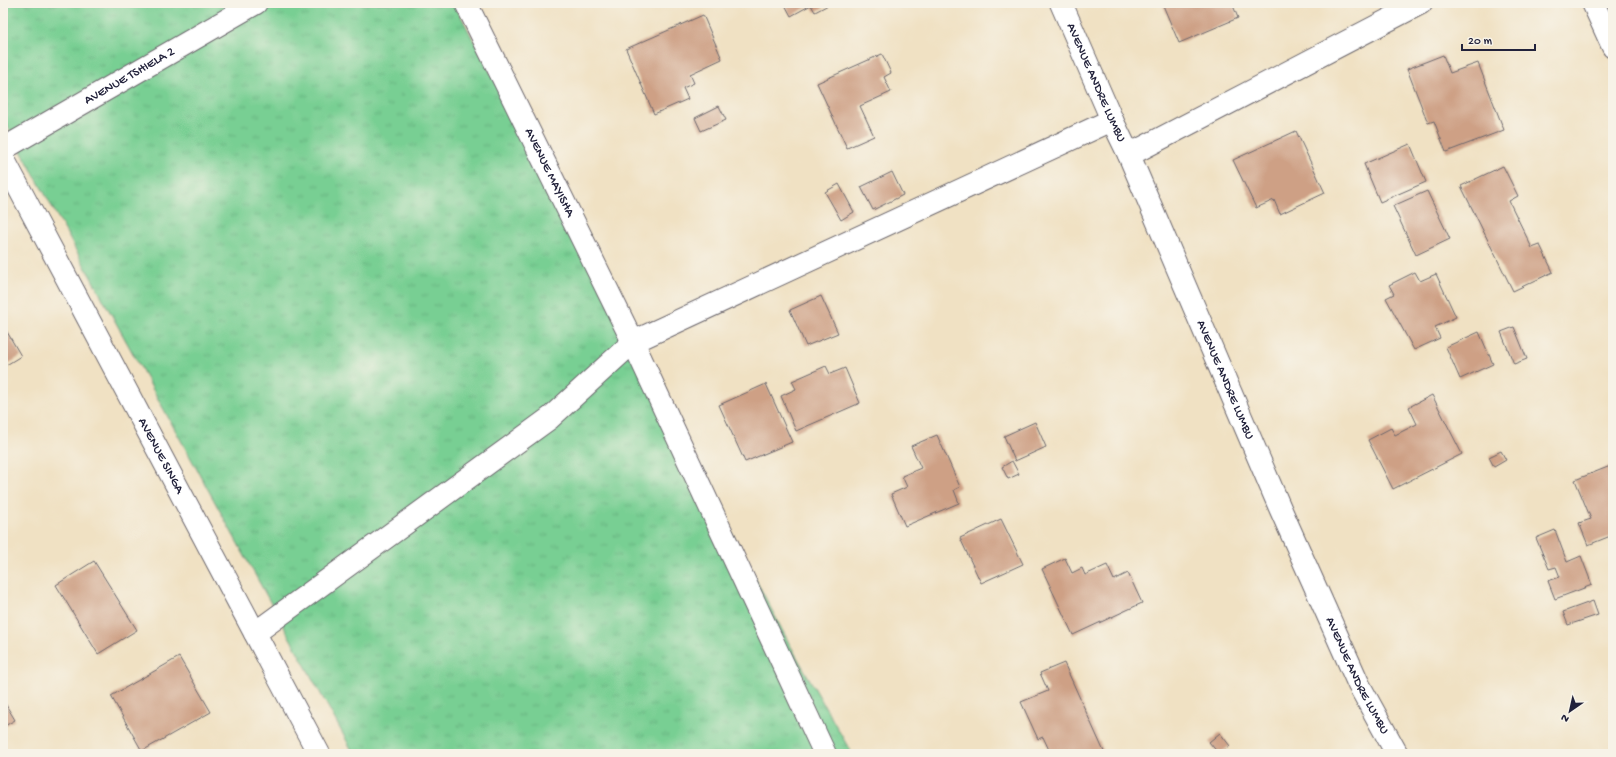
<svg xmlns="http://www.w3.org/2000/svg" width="1616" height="757" viewBox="0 0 1616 757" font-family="'Gochi Hand',sans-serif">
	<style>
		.grass { fill: url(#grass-tufts); stroke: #4d7867 }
		.building { fill: #cea085 }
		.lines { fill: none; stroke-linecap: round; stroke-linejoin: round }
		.minor-casing { stroke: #6a656b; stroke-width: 24 }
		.minor { stroke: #fff; stroke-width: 22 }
		.labels { text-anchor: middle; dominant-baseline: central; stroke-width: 4; stroke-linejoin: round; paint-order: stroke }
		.street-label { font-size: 13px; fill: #22223b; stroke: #f7f3e8 }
	</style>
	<defs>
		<pattern id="grass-tufts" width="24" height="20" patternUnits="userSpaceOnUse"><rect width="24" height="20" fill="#78cf93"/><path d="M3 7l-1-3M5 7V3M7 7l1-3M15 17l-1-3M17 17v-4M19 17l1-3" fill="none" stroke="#68b180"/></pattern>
	</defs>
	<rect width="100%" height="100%" fill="#f7f3e8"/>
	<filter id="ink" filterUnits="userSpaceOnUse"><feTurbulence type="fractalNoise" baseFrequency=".025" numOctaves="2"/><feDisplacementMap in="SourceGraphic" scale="8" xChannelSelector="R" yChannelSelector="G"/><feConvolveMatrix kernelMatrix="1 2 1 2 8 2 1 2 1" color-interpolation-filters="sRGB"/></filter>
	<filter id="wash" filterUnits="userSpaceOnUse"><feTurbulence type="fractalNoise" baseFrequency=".012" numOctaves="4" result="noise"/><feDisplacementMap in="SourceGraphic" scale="16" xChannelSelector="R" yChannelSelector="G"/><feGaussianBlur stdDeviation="0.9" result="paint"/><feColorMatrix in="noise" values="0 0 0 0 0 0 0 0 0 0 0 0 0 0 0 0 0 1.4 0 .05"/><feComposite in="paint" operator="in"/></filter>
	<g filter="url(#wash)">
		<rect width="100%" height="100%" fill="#f0e1c3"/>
		<path class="grass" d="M3,3h451l335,640 63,111h-498l-351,-636z"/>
		<g id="blocks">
			<g class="building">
				<path d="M784,3h48l-17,9 -4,-7 -20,11z"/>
				<path d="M1162,3h70l6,15 -59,25z"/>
				<path d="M703,15l19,44 -32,15 4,9 -11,5 5,11 -34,15 -28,-65z"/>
				<path d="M882,54l9,19 -7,4 7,15 -31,14 14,30 -27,12 -30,-65z"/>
				<path d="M1443,55l7,18 28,-10 26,67 -58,22 -12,-31 -6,2 -21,-54z"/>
				<path d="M719,106l7,14 -25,11 -6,-13z"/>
				<path d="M1296,131l29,62 -45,21 -6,-14 -18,8 -23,-48z"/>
				<path d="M1410,144l16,38 -46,20 -16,-38z"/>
				<path d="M1503,166l15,30 -9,5 23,47 8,-3 13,27 -40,19 -52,-105z"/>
				<path d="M892,172l11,23 -30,15 -12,-23z"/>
				<path d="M839,184l15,28 -13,8 -16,-28z"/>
				<path d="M1427,191l23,48 -34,16 -23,-49z"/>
				<path d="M1415,272l5,9 16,-7 20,43 -21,10 5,11 -26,12 -28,-52 8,-4 -5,-9z"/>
				<path d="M821,296l17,37 -32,13 -16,-36z"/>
				<path d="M3,325l18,31 -18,11z"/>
				<path d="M1514,327l13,32 -13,5 -13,-32z"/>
				<path d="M1479,332l14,32 -33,15 -14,-32z"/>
				<path d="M826,366l4,8 15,-6 15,35 -64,28 -15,-35 15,-7 -4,-8z"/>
				<path d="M766,384l26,58 -47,20 -26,-57z"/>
				<path d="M1432,395l30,59 -69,35 -25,-49 23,-12 4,7 22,-11 -8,-17z"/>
				<path d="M1035,422l11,25 -31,14 -11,-25z"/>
				<path d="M937,435l23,52 -6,3 5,13 -54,23 -14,-32 16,-7 -5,-11 19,-8 -10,-22z"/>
				<path d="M1501,451l5,9 -12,7 -5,-10z"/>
				<path d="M1012,461l7,13 -11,5 -6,-12z"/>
				<path d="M1613,465v70l-25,10 -9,-22 12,-4 -16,-39z"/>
				<path d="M1001,519l22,45 -42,19 -21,-45z"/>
				<path d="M1555,530l12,32 14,-6 11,29 -37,14 -7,-18 12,-4 -4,-10 -7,2 -13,-31z"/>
				<path d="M1065,558l7,15 10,-5 3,7 22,-10 7,15 14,-7 14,30 -69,32 -31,-66z"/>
				<path d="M94,561l43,69 -39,24 -42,-69z"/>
				<path d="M1593,601l5,14 -30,10 -5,-13z"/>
				<path d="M179,657l32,55 -69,39 -31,-55z"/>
				<path d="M1064,663l41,91h-54l-8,-17 -5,2 -17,-37 27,-11 -8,-18z"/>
				<path d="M3,700l12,20 -12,7z"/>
				<path d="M1220,733l10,13 -11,8 -10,-12z"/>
			</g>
		</g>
	</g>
	<g filter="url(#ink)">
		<use href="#blocks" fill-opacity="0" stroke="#6a656b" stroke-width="1"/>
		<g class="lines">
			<g class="minor-casing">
				<g id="minor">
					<path id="s1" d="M466,3l167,339 192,412"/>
					<path id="s2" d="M1061,3l51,117 17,35 151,353 79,177 38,69"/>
					<path d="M1593,3l20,44"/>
					<path id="s3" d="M3,149l253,-146"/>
					<path d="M1129,155l292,-152"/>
					<path id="s4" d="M3,158l316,596"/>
					<path d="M255,633l295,-215 83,-76 479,-222"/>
				</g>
			</g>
			<use href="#minor" class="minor"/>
		</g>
	</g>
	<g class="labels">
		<g class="street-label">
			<text stroke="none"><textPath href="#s3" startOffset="146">AVENUE TSHIELA 2</textPath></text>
			<text stroke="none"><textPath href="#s2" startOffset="87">AVENUE ANDRE LUMBU</textPath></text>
			<text stroke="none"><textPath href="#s1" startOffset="189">AVENUE MAYISHA</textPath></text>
			<text stroke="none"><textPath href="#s2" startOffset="411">AVENUE ANDRE LUMBU</textPath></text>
			<text stroke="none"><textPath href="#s4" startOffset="337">AVENUE SINGA</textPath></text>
			<text stroke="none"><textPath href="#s2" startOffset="735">AVENUE ANDRE LUMBU</textPath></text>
		</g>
	</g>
	<rect width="1616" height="757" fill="none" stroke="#f7f3e8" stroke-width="16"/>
	<g transform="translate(1570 711) rotate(214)" stroke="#f7f3e8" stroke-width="3" paint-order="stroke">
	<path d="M0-3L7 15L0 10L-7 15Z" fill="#22223b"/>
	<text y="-6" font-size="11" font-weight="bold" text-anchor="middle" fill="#22223b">N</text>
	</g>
	<path d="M1462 44v6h73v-6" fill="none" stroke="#22223b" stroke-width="2"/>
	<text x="1468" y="44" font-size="12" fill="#22223b" stroke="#f7f3e8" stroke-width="3" paint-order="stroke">20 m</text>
</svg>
